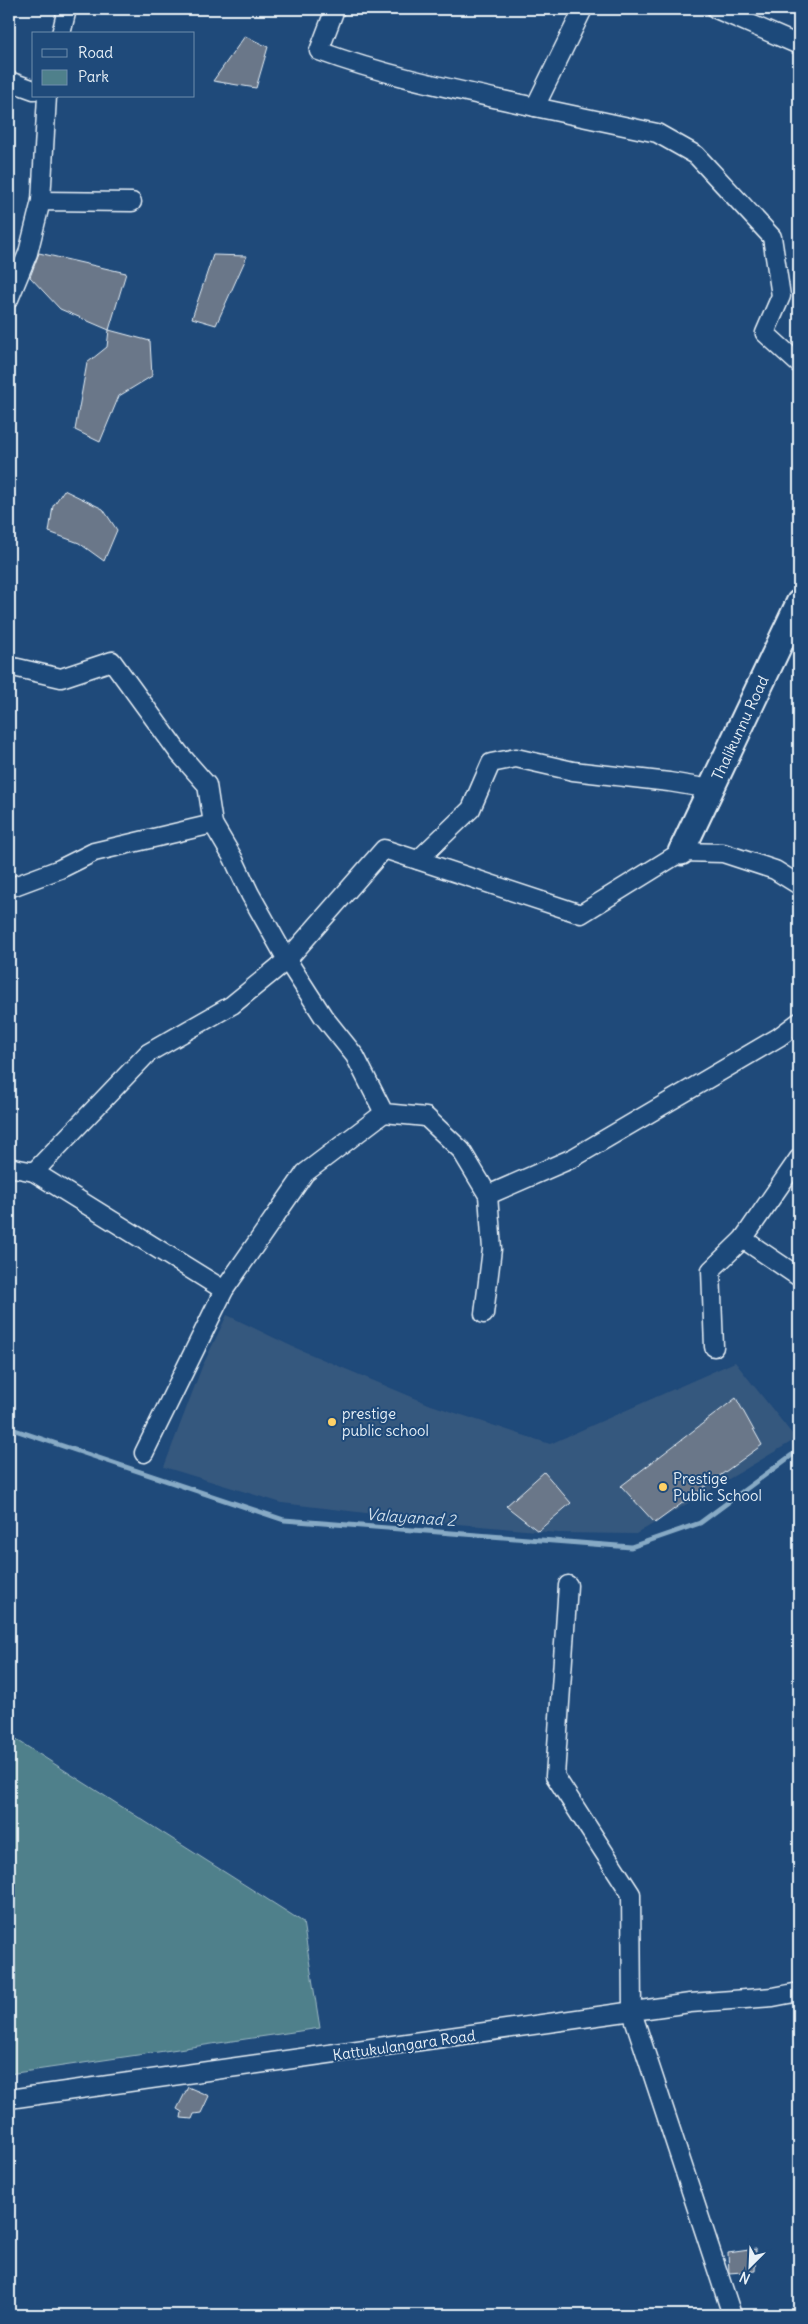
<svg xmlns="http://www.w3.org/2000/svg" width="808" height="2324" viewBox="0 0 808 2324" font-family="Delius,sans-serif">
	<style>
		.built { fill: #36587e }
		.green { fill: #4f808b; stroke: #9cb8c2 }
		.lines { fill: none; stroke-linecap: round; stroke-linejoin: round }
		.stream { stroke: #87aac5; stroke-width: 5 }
		.building { fill: #6a7789; stroke: #e8f1f8 }
		.street-casing { stroke: #e8f1f8; stroke-width: 21 }
		.secondary-casing { stroke: #e8f1f8; stroke-width: 29 }
		.street { stroke: #1f4a7a; stroke-width: 18 }
		.secondary { stroke: #1f4a7a; stroke-width: 25 }
		.poi-dot { fill: #ffd166; stroke: #1f4a7a; stroke-width: 2 }
		.labels { text-anchor: middle; dominant-baseline: central; stroke-width: 4; stroke-linejoin: round; paint-order: stroke }
		.street-label { font-size: 15px; fill: #e8f1f8; stroke: #1f4a7a }
		.poi-label { font-size: 15px; fill: #e8f1f8; stroke: #1f4a7a; text-anchor: start }
		.water-label { font-size: 16px; font-style: italic; fill: #d0dfeb; stroke: #1f4a7a }
	</style>
	<rect width="100%" height="100%" fill="#1f4a7a"/>
	<filter id="ink" filterUnits="userSpaceOnUse"><feTurbulence type="fractalNoise" baseFrequency=".02" numOctaves="2"/><feDisplacementMap in="SourceGraphic" scale="10" xChannelSelector="R" yChannelSelector="G"/><feConvolveMatrix kernelMatrix="1 2 1 2 8 2 1 2 1" color-interpolation-filters="sRGB"/></filter>
	<g filter="url(#ink)">
		<path class="built" d="M227,1315l64,31 140,59 119,39 185,-82 61,77 -160,95 -77,-1 -101,-9 -176,-21 -118,-36 38,-100z"/>
		<path class="green" d="M9,1735l294,187 17,106 -311,46z"/>
		<g class="lines">
			<path class="stream" d="M9,1428l275,92 347,27 69,-24 92,-68h7"/>
		</g>
		<g class="building">
			<path d="M245,36l23,11 -12,41 -43,-7z"/>
			<path d="M39,253l87,20 -17,57 -49,-21 -30,-32z"/>
			<path d="M213,255l34,1 -31,69 -24,-7z"/>
			<path d="M109,330l41,11 2,35 -33,20 -19,46 -25,-12 12,-67 20,-16z"/>
			<path d="M64,490l39,19 14,21 -13,31 -25,-18 -30,-11 4,-26z"/>
			<path d="M736,1398l26,47 -107,78 -34,-37z"/>
			<path d="M544,1472l27,31 -33,28 -32,-25z"/>
			<path d="M188,2087l21,9 -8,17 -7,1 -2,5 -11,-1 1,-6 -5,-3z"/>
			<path d="M756,2249l-1,22 -26,2 -1,-20z"/>
		</g>
		<g class="lines">
			<g class="street-casing">
				<g id="street">
					<path d="M335,9l-16,42c70,26 143,40 216,56"/>
					<path d="M583,9l-48,98 122,26 39,22 76,82 9,59 -16,37 34,31"/>
					<path d="M716,9l83,36"/>
					<path d="M61,34l6,-25"/>
					<path d="M9,81l25,9"/>
					<path d="M41,201l6,-105"/>
					<path d="M9,299l19,-46 13,-52 91,1"/>
					<path d="M9,666l52,12 51,-17 67,92 28,32 6,39 20,34 17,36 37,66 36,56 32,40 29,57 42,4 35,33 27,45 4,54 -8,65"/>
					<path d="M418,860l53,-51 20,-46 25,-5 57,13 96,11 42,7"/>
					<path d="M9,888l51,-19 34,-17 119,-28"/>
					<path d="M9,1167l25,5 114,-119 84,-48 55,-45 97,-111 197,65 100,-62 42,1 52,17 24,15"/>
					<path d="M34,1172l190,118"/>
					<path d="M488,1195l85,-37 206,-121 20,-15"/>
					<path d="M743,1239l56,38"/>
					<path d="M714,1347l-3,-77 32,-31 56,-81"/>
					<path d="M144,1453l80,-163 81,-117 79,-60"/>
					<path d="M568,1585l-13,191 76,118 1,118 100,303"/>
					<path d="M9,2099l681,-96 83,-6 26,-5"/>
				</g>
			</g>
			<g class="secondary-casing">
				<path id="secondary" d="M681,852l118,-249"/>
			</g>
			<use href="#street" class="street"/>
			<use href="#secondary" class="secondary"/>
		</g>
	</g>
	<g class="poi-dot">
		<circle cx="332" cy="1422" r="5"/>
		<circle cx="663" cy="1487" r="5"/>
	</g>
	<g class="labels">
		<g class="street-label">
			<text transform="translate(740 728) rotate(-65)">Thalikunnu Road</text>
			<text transform="translate(404 2045) rotate(-8)">Kattukulangara Road</text>
		</g>
		<g class="poi-label">
			<text x="342" y="1413">prestige<tspan x="342" dy="17">public school</tspan></text>
			<text x="673" y="1478">Prestige<tspan x="673" dy="17">Public School</tspan></text>
		</g>
		<g class="water-label">
			<text transform="translate(411 1517) rotate(4)">Valayanad 2</text>
		</g>
	</g>
	<rect width="808" height="2324" fill="none" stroke="#1f4a7a" stroke-width="30"/>
	<rect x="15" y="15" width="778" height="2294" fill="none" stroke="#e8f1f8" stroke-width="2" filter="url(#ink)"/>
	<rect x="32" y="32" width="162" height="65" fill="#1f4a7a" stroke="#6f8dac"/>
	<rect x="42" y="49" width="25" height="8" fill="#1f4a7a" stroke="#6f8dac"/>
	<text x="78" y="58" font-size="15" fill="#e8f1f8">Road</text>
	<rect x="42" y="70" width="25" height="15" fill="#4f808b" stroke="#6f8dac"/>
	<text x="78" y="82" font-size="15" fill="#e8f1f8">Park</text>
	<g transform="translate(750 2266) rotate(204)" stroke="#1f4a7a" stroke-width="4" paint-order="stroke">
	<path d="M0-4L9 19L0 12L-9 19Z" fill="#e8f1f8"/>
	<text y="-8" font-size="14" font-weight="bold" text-anchor="middle" fill="#e8f1f8">N</text>
	</g>
</svg>
